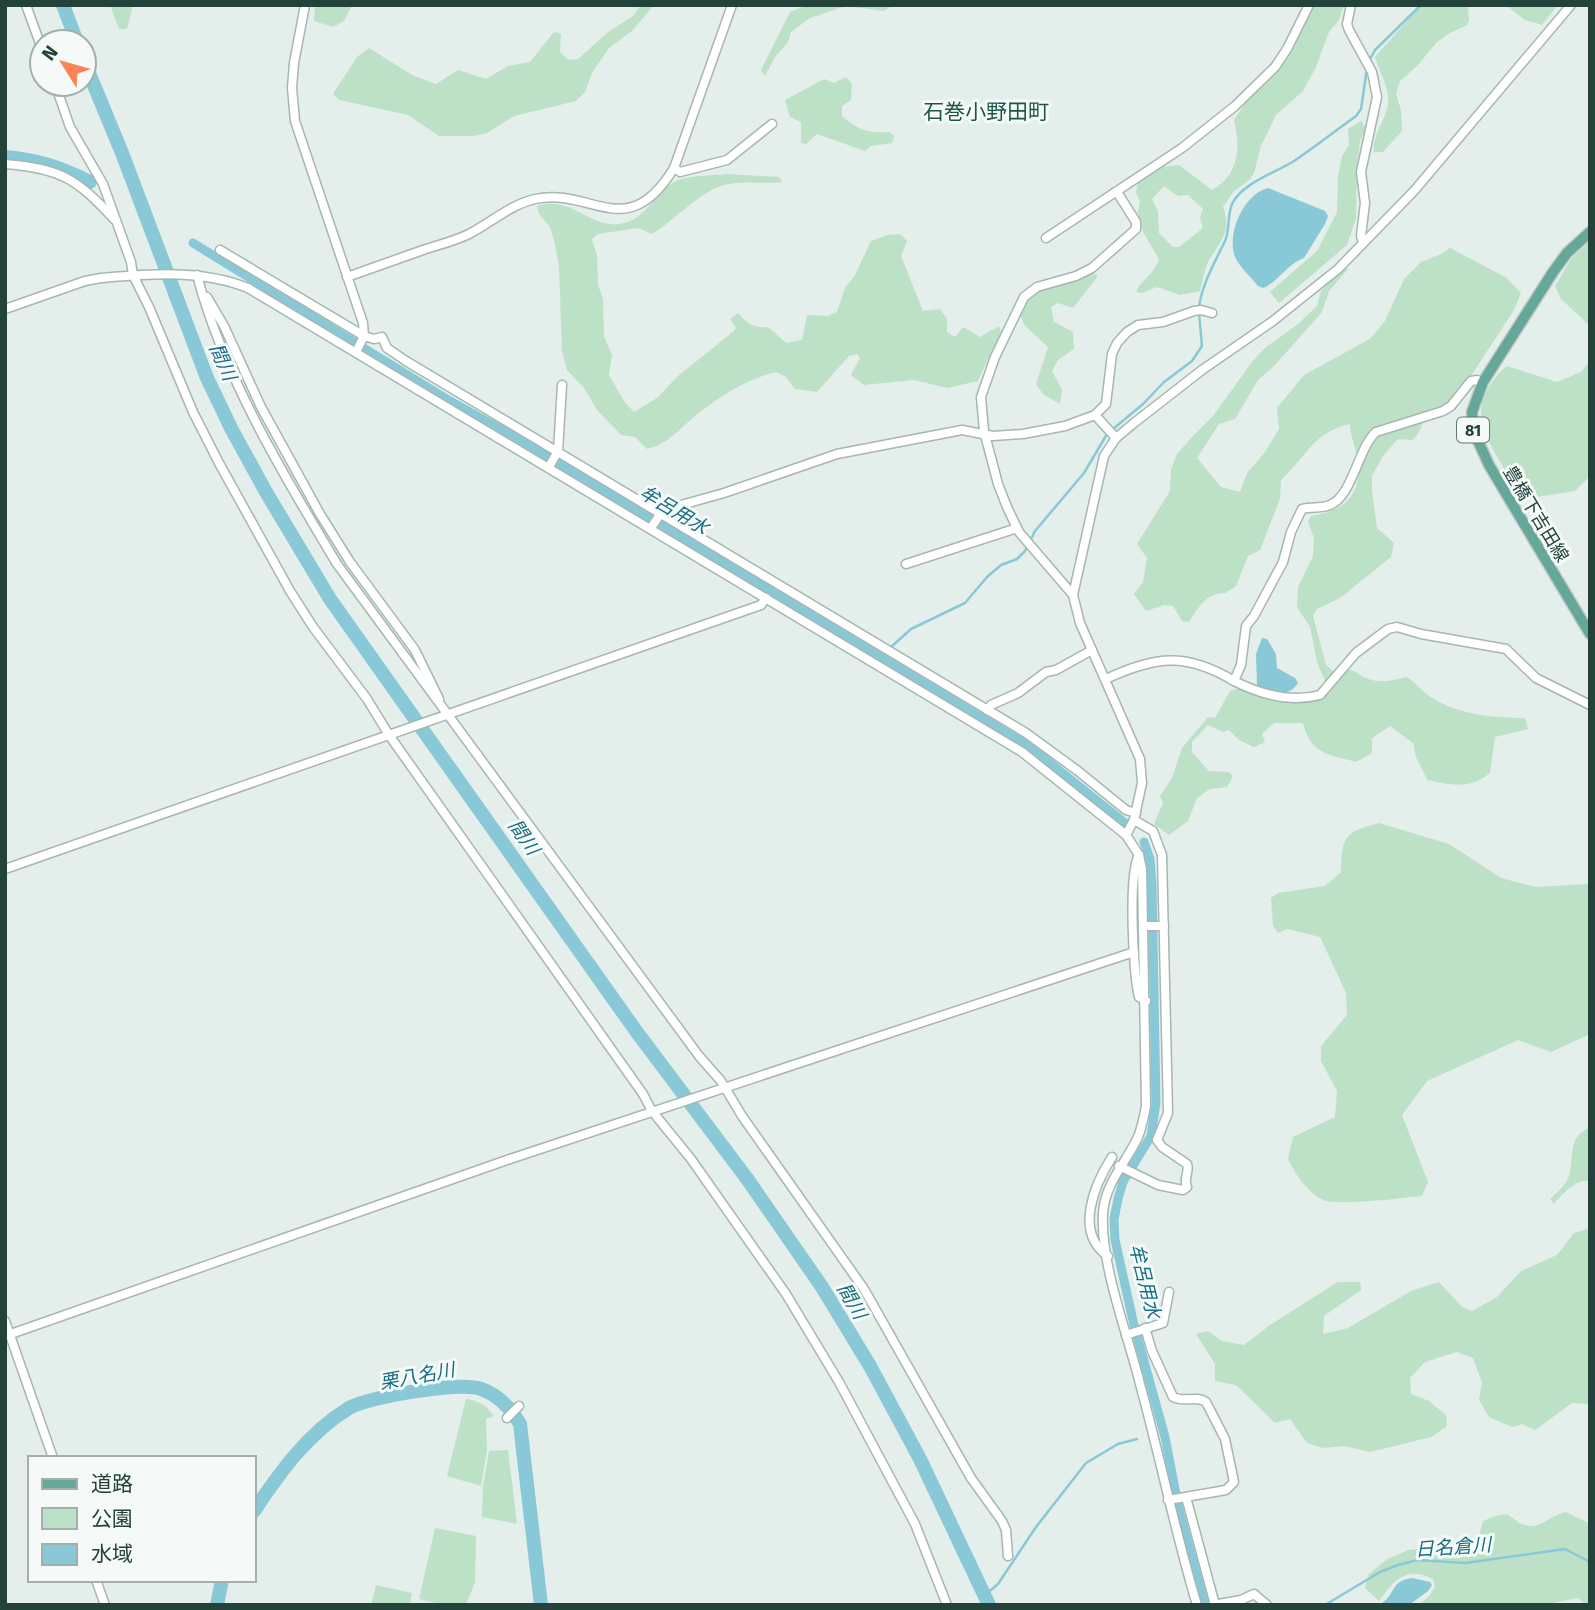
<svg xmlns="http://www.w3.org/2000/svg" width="1595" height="1610" viewBox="0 0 1595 1610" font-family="'Fira Sans','Noto Sans JP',sans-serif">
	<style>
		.green { fill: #bce1c7; fill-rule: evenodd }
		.water { fill: #89c8d7 }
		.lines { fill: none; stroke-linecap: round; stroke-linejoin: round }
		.stream { stroke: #89c8d7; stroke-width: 2.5 }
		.canal { stroke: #89c8d7; stroke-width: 9 }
		.river { stroke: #89c8d7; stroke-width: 14 }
		.minor-casing { stroke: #a6b7b2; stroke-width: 11 }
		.major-casing { stroke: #c1cac8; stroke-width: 13 }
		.minor { stroke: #fff; stroke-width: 8 }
		.major { stroke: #65a798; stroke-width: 10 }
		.labels { text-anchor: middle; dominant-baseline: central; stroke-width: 6; stroke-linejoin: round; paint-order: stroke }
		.shield { fill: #f5faf8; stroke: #617973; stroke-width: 2 }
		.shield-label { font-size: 16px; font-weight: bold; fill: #22423a }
		.street-label { font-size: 18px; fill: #22423a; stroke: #f5faf8 }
		.water-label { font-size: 19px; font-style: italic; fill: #176d83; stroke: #f5faf8 }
		.quarter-label { font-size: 21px; fill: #1c5649; stroke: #f5faf8 }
	</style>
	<rect width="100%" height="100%" fill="#e4eeea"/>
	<g class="green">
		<path d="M110,5h23l-6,24h-8z"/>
		<path d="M315,5h37l-8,16 -11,6 -19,-6z"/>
		<path d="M641,5h13l-21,25 -24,18 -17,25 -7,19 -9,9 -62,15 -27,17 -14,3h-34l-31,-21 -69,-15 -6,-6 24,-37 12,-9 43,27 24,9 22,-14 28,9 22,-13 22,-4 24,-30 7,2 -1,18 9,8 9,-1 29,-26 26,-17z"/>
		<path d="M808,5h85l-9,6 -38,-5 -36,12 -19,14 -3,10 -13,15 -10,19 -4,-6 29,-58z"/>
		<path d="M1313,5h31l-5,15 -10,12 -13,35 -13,24 -27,24 -15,31 -7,27 -6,8 -14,10 -11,16c8,22 1,29 -10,47 -8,10 -10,25 -13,37l-20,4 -23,-8 -15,6 -6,-1c6,-14 16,-14 23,-33l-16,-27 -5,-20 2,-10 -4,-10 2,-9 23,-16 18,-2 33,25c27,-14 29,-43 22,-70l16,-24 24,-23 20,-29zM1164,186l14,10 10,-1 15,14 -3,8 3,11 -24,19h-6l-14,-14 -1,-21 -6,-13z"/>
		<path d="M1421,5h47l1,16 -2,4 -19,9 -12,9 -18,22 -18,16 -4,13 5,16 1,21 -19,21h-9c-2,-16 11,-31 14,-47 2,-18 -8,-31 -13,-48z"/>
		<path d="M1506,5h52l-16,20 -17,-5z"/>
		<path d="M846,77l6,7 -1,16 -9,6v10c16,14 27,18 48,16l4,4 -2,7 -21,3 -6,5 -48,-17 -11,10 -5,-1v-21l-11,-5 -5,-17 39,-21 10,4z"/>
		<path d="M1361,121l5,7 -6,13 -3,24 -1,53 -9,27 -68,58 -9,-11 47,-41 20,-39 1,-36 4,-20 7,-11 -1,-16z"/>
		<path d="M726,174l53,3 3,5c-20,3 -41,-3 -61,4 -25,9 -46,34 -69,48l-14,-6 -40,6 -6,5 5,17 1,29 5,14 1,38 8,18 -3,20 15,26 10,11 23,-14 21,-22 56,-45 2,-3 -6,-9 8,-6c10,10 15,16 30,14l18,16 16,-3 5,-25 20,1 10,-4 8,-24 10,-13 16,-34 17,-6 12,-1 7,7 -6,15 22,55 17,-2 7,10v13l8,5 8,-10 17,10 19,-11 2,6 -23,49 -31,7 -33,-8 -50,5 -13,-10 9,-17 -3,-4 -8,2 -32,36 -22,-3 -9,-12 -10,-5c-29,7 -53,22 -76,40 -17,13 -32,33 -53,37l-12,-12 -14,-2 -24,-25 -13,-22 -17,-18 -5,-19 -3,-85 -5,-26 -4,-13 -11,-13 -2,-8c35,-11 52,22 82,18 29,-3 36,-35 59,-44 14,-5 33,-4 48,-6z"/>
		<path d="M1590,241v85l-29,-27 -6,-13 16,-27z"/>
		<path d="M1450,248l57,30 14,15 -7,17 -43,66c-12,7 -15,20 -26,29 -6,5 -14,5 -18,11 -6,9 -7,17 -14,24l-15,-1 -15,17 -11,20v15l5,37 17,15 -3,14 -51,41 -23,11 -4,7 13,49 9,8c24,-8 19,3 37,7 11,3 23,0 34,-3 10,5 16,15 26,21 28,17 62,20 93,20l3,11 -33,8 -5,36c-21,17 -39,12 -63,7 -6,-16 -12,-18 -13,-36l-24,-18 -18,12v15l-16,9c-28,-8 -45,-7 -53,-39h-29l-12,11 3,8 -11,5 -15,-7 -10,-10 -6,2 -15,-7 -16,17v10l17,19 20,1 4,4 -6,11 -17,2 -13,9 -9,23 -19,14 -15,-11 9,-21 -3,-7 12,-18 10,-30 26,-31 7,1 15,-27 9,-3 34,11 47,-2 6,-14 -9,-21 -7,-35 -13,-20 1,-20 15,-31 1,-18 -6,-16 3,-6c38,-6 53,-24 45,-64 -2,-9 -6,-18 -6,-28 -38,9 -42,31 -69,56l-1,19 -20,51 -12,6 -12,30 -11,7c-18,-1 -27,15 -36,29l-7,-1 -9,-15 -9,-1 -18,6 -12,-17 9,-12 4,-24 -10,-14 33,-53 1,-22 6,-15 16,-18 20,-20 39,-54 14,-15 31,-22 20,-19 4,-15 22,-23 5,1 -19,22 -7,21 -47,53 -17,15 -23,39 -16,5 -22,34 24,29 19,5 7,-19 18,-21 14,-23 -2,-21 27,-33 66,-36 15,-18 19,-42 17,-17 21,-8z"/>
		<path d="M1092,272l6,4 -25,32 -15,-5 -7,4 3,15 19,10 1,17 -16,11 -6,11 10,19 -2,14 -17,-10 -7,-10 12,-37 -24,-22 -4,-11c3,-5 5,-11 9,-15 15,-16 44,-18 63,-27z"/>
		<path d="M1590,361v115l-15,15 -51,8c-11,-18 -43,-62 -43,-82 -1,-20 12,-40 26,-51l50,16 24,-10z"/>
		<path d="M1379,823l70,21 52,34 35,9 54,-3v150l-39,18 -33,-12 -91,41 -25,34 26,67 -6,14c-19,2 -85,10 -99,4 -16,-8 -27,-25 -35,-41l5,-22 42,-20 2,-26 -16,-30v-15l26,-31 -1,-22 -26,-56 -33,-8 -9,4 -5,-8 -2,-27 7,-5 47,-7 16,-14c1,-36 3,-40 38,-49z"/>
		<path d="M1590,1127v54c-15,-2 -27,13 -36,23l-4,-5c8,-7 19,-17 20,-27 4,-19 -2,-34 20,-45z"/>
		<path d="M1587,1229l3,2v173l-18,-1 -37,27 -13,-6 -10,3 -23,-10 -10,-17 3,-18 -9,-24 -16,-6 -32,10 -15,16 1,16 18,7 17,14 1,11 -16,11 -61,15 -26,-6 -21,2 -16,-5 -17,-24 -15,4 -39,-38 -21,-4v-17l-19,-30 12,-3 14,10 22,4 26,-20 68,-43h22l1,8 -37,26 -1,18 25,-6 63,-37 28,-9 23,25 10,4 25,-14 24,-26 36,-16 17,-22z"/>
		<path d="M466,1399c13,2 20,6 28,17l-8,3 1,31 -6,36 -34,-10z"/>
		<path d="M508,1450l9,74 -35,-7 1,-31 6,-35z"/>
		<path d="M1566,1512l24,12v81h-4l-8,-7 -36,7h-123l11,-10 5,-8 -2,-8c-28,-14 -39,2 -54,22l-14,-13 3,-13 18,-15 22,-10 20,-2 34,9 14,-10 7,-26c35,-16 23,2 47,5 12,1 21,-11 36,-14z"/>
		<path d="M435,1528l41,8 -1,46 -9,23h-22l-25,-6z"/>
		<path d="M376,1585l36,8 -2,12h-39z"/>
	</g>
	<g class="water">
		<path d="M1268,188l57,23 3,5 -3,8 -21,34c-16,5 -26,24 -41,30l-5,-2c-7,-9 -21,-21 -24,-32 -6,-23 10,-60 34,-66z"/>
		<path d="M1262,638l5,1 9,15 1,14 18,10 3,5c-10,15 -22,9 -38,6l-3,-4 -1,-31z"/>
		<path d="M1412,1578l18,4 2,3 -4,6 -19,14 -27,-2c14,-9 8,-22 30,-25z"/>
	</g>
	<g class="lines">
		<g class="stream">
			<path d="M1370,59l5,-9 46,-45"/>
			<path d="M1199,307c3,-23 16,-45 26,-66 5,-11 2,-25 7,-37 10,-21 43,-31 62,-43 21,-14 41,-30 62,-45l5,-7 6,-41"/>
			<path d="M883,659l8,-12 20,-18 54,-26 22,-26 14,-12 16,-6 8,-8 10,-20 49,-58 23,-39 36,-30 21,-22 28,-21 10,-15 -3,-33"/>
			<path d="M985,1595l13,-11 38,-57 50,-64 32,-19 19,-5"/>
			<path d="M1325,1605l55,-33 18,-7 20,-5 47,3 100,-14 25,13"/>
		</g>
		<g class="canal">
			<path d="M193,243l257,158 70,39 510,307 95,76"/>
			<path d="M1144,842l6,17 2,25 4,219 -5,33 -28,46 -5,17 -4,20 1,21 19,85 31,112 14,73 26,95"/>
		</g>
		<g class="river">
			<path d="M63,5l14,37"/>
			<path d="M84,61l38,92 85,225 25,52 34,62 64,107 306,432 112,149 74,107 48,79 50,93 69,146"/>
			<path d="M5,157c34,3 54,10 85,25"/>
			<path d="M254,1511c26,-39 54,-78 95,-103 19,-11 112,-27 132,-19 18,6 30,20 39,35l21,181"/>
			<path d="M217,1605l5,-25"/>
		</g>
		<g class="minor-casing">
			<g id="minor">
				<path d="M26,5l16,44"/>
				<path d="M305,5l-11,58 -2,25 3,33 68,202 1,13 -8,16"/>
				<path d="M1351,5l-4,19 2,6 23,42 5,25 -16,75 4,31 -4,33 2,7"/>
				<path d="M55,84l15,43 33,57 28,78 2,13 16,32 44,105 26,51 71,128 23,36 54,72 22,36 254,359 9,17 39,48 95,135 53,88 76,142 32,81"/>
				<path d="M5,164c55,4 72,15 109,55"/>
				<path d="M674,168l6,4 47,-12 45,-36"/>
				<path d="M1046,238l136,-90 53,-42 40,-39 12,-18 22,-44"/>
				<path d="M220,250l144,86 10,3 8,-2 5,11 19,13 620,372 52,38 48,39 10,3"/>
				<path d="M197,275c26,100 87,201 140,289l362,492 22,25 21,35 122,173 107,189 31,43 4,9 2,26"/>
				<path d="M347,277c26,-9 51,-18 76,-27 15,-5 32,-9 46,-16 21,-11 43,-30 66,-35 57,-12 92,46 139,-31l58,-163"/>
				<path d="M207,297l17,29 37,81 59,107 30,48 65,88 24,49"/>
				<path d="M5,309l80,-28 16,-3c48,-4 101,-9 147,10l774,464 104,83 13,20 3,14 4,237c-2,11 -4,21 -8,31 -12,26 -33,46 -35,76 -3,51 25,122 37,171 20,73 35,148 57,221"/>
				<path d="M1095,415l21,23"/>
				<path d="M549,467l9,-16 4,-66"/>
				<path d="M651,528l12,-18 61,-17 113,-39 125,-24 31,6 30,-2 42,-8 30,-11 11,-11 6,-50 5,-11 10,-11 11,-7 25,-3 31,-11 7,-1 11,3"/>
				<path d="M906,564l111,-36"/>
				<path d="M1073,595l-54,-63 -12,-25 -9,-23 -14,-53 -3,-34 14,-40 29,-60 13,-10 39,-11 16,-8 44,-39v-7l-19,-30"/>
				<path d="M1106,679c49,-23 80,-27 128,2l7,-16 5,-39 8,-10 29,-54 8,-30 11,-23c9,-3 19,0 28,-4 22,-8 28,-57 46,-73l67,-21 8,-5 20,-25 6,-1 6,2"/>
				<path d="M1234,681c26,13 57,22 86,14l36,-42 32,-24 9,-2 24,7 85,15 30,29 54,27"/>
				<path d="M987,710l4,-5 27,-12 28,-21 10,-2 36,-20"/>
				<path d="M1126,835l8,-15 8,-37 -2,-24 -60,-136 -7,-28 31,-139 12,-18 18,-15 68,-53 71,-49 65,-52 76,-78 157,-186"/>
				<path d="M1139,855c-11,18 -6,120 0,142l7,4"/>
				<path d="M5,869l756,-264 5,-7"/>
				<path d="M1144,926h20"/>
				<path d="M1119,1166l39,19 25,5 4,-3c-4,-9 3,-16 0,-23l-25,-17 -5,-7 11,-27 -6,-258 -9,-24 -19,-11"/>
				<path d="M1108,1256c-34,-23 -14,-71 4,-99"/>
				<path d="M5,1321l48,137"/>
				<path d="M1145,1328l7,23 21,46c11,6 23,-2 33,5l19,37 9,43 -8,8 -58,10"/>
				<path d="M1126,1335l37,-12 6,-31"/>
				<path d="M5,1336l502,-176 627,-208"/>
				<path d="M507,1418l12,-12"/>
				<path d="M1186,1497l29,108"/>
				<path d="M96,1580l9,25"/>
				<path d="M1213,1605l28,-5 13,-6 13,11"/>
			</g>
		</g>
		<g class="major-casing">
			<path id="major" d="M1590,232l-23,21 -14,19 -70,110 -11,30 1,18 16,35 101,169"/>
		</g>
		<use href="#minor" class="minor"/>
		<use href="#major" class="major"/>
	</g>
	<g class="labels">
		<rect class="shield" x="1457" y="417.5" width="32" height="25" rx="5"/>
		<g class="shield-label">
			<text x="1473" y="430">81</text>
		</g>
		<g class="street-label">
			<text transform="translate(1536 514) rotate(59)">豊橋下吉田線</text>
		</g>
		<g class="water-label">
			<text transform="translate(223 362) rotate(66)">間川</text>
			<text transform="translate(674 510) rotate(31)">牟呂用水</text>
			<text transform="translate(524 837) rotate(55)">間川</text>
			<text transform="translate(1145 1281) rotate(76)">牟呂用水</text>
			<text transform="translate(852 1301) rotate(60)">間川</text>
			<text transform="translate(417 1376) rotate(-10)">栗八名川</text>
			<text transform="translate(1453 1547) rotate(-4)">日名倉川</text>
		</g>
		<g class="quarter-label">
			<text x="986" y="112">石巻小野田町</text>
		</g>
	</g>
	<rect width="1595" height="1610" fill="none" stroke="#22423a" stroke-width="14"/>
	<rect x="28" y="1456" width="228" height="126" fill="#f5faf8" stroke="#a1b0ac" stroke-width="2"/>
	<rect x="42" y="1479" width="35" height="10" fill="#65a798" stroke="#a1b0ac" stroke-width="2"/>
	<text x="91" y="1491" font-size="21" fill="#22423a">道路</text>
	<rect x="42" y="1508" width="35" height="21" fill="#bce1c7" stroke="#a1b0ac" stroke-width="2"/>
	<text x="91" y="1526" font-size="21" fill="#22423a">公園</text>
	<rect x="42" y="1544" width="35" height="21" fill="#89c8d7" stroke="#a1b0ac" stroke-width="2"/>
	<text x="91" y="1561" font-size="21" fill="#22423a">水域</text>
	<g transform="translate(63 63) rotate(307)"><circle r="33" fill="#f5faf8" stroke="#a1b0ac" stroke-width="2"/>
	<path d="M0-5L12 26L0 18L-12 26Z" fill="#fb8355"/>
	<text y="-10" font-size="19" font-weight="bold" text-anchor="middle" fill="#22423a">N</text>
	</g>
</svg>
